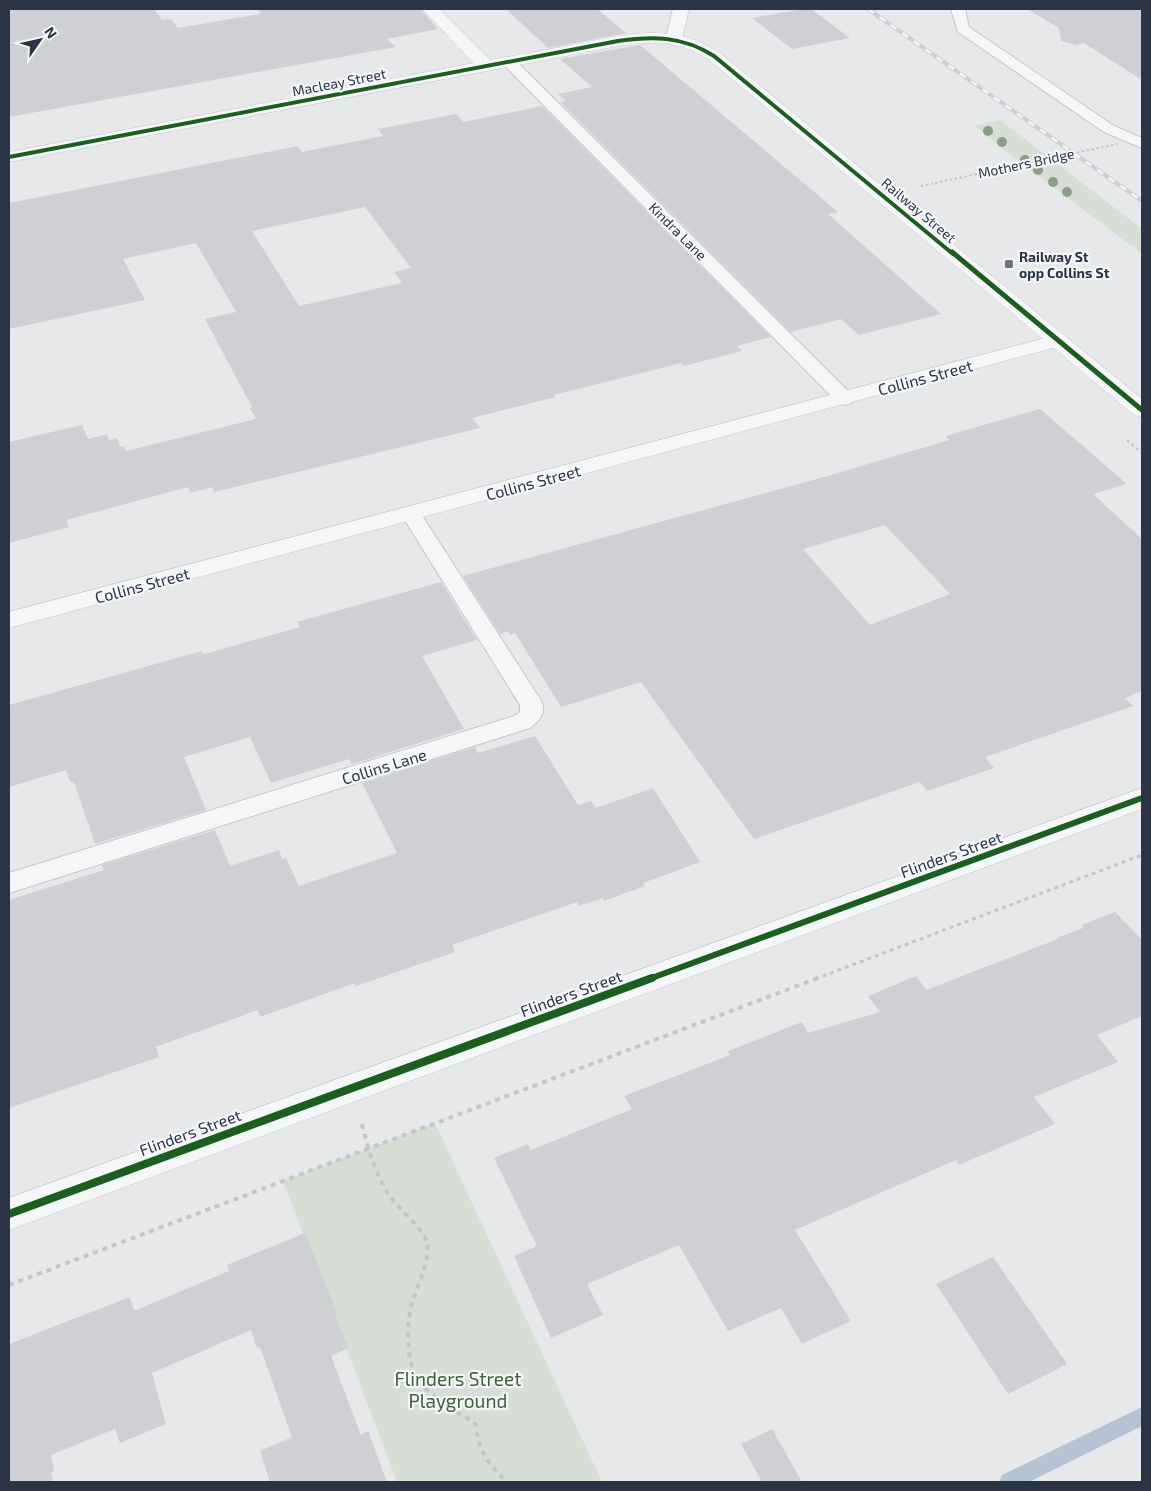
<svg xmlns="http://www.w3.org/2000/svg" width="1151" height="1491" viewBox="0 0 1151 1491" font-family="'Exo 2',sans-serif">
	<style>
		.green { fill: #d6ded6 }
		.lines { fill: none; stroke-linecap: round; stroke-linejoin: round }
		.stream { fill: #b4c4d5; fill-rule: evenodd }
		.building { fill: #ced0d3; fill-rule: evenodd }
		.service-casing { stroke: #c4c6c8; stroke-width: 2 }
		.minor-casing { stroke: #c4c6c8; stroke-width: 1 }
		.tertiary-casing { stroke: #c4c6c8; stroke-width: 1 }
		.path-far3 { stroke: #c5c6ca; stroke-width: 2; stroke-dasharray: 2.5 2.5; stroke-linecap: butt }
		.path-far2 { stroke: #c5c6ca; stroke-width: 2.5; stroke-dasharray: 3 3; stroke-linecap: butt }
		.path-far1 { stroke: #c5c6ca; stroke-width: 3; stroke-dasharray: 4 4; stroke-linecap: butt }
		.path { stroke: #c5c6ca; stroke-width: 4; stroke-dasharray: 5 5; stroke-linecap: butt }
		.service { fill: #f5f6f7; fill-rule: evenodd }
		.minor { fill: #f5f6f7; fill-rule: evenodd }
		.tertiary { fill: #f5f6f7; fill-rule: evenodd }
		.rail-casing { stroke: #cecfd2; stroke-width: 4 }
		.rail { stroke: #f4f6f9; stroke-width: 2.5; stroke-dasharray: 7; stroke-linecap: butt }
		.path-bridge { stroke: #c5c6ca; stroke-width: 2; stroke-dasharray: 2.5 2.5; stroke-linecap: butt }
		.cycleway-far3-casing { stroke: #f4f6f9; stroke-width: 5.5 }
		.cycleway-far2-casing { stroke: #f4f6f9; stroke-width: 8 }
		.cycleway-far1-casing { stroke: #f4f6f9; stroke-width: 9 }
		.cycleway-casing { stroke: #f4f6f9; stroke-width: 11 }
		.cycleway-far3 { stroke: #1b5e20; stroke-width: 4 }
		.cycleway-far2 { stroke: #1b5e20; stroke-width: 5 }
		.cycleway-far1 { stroke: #1b5e20; stroke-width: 6 }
		.cycleway { stroke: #1b5e20; stroke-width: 8 }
		.tree { fill: #8a9e88 }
		.poi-dot { fill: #6c737f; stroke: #f4f6f9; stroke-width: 2 }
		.labels { text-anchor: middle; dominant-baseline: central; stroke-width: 4.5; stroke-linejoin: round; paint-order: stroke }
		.far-street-label { font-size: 14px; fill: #2b3445; stroke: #f4f6f9 }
		.far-poi-label { font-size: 14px; font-weight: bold; fill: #2b3445; stroke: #f4f6f9; text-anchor: start }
		.street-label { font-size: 16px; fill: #2b3445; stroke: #f4f6f9 }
		.near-park-label { font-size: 19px; fill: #3f6138; stroke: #f4f6f9 }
	</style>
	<rect width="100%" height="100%" fill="#e6e8ea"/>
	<g class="green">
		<path d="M1000,120l142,109v25l-134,-101 -33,-27z"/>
		<path d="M435,1123l167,359h-205l-114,-301z"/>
	</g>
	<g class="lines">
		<path class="stream" d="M1142,1407v19l-113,56h-30l3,-7z"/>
	</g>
	<g class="building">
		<path d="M9,9h145l8,11 9,-1 7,9 83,-14 -4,-5h163l18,20 -51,10 9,8 -387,70z"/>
		<path d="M506,9h91l29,24 -78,15z"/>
		<path d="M803,9h8l39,29 -58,11 -40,-31z"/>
		<path d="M1027,9h115v22h-2l2,2v47l-58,-37 -7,2 -16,-4 -2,-13z"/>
		<path d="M640,45l198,167 -10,2 113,100 -82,21 -18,-16 -50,13 -231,-230 6,-1 -8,-7 34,-7 -32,-28z"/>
		<path d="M542,106l229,231 -34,9 5,5 -58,15 -3,-3 -127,32 2,2 -84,21 8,10 -266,64 -2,-5 -22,6 -2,-6 -122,33 3,7 -60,16v-101l73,-17 6,14 19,-5 2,6 8,-2 3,9 3,-1 3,5 130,-32 -6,-11 2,-1 -47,-88 31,-7 -40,-69 -73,16 22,41 -136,29v-126l289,-57 4,6 81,-16 -5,-7 78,-15 7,8zM365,207l46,61 -17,4 8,11 -103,23 -47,-75z"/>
		<path d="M1040,409l87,75 -34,10 49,45v152l-17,7 8,8 -148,51 9,11 -67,23 -7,-9 -166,57 -113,-157 -80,25 -46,-74 -5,2 -2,-4 -8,3 -37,-58 361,-99 125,-37 -4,-4zM885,525l65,69 -80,31 -67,-76z"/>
		<path d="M441,582l36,58 -55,16 42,73 -112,35 -3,-5 -78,24 -21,-46 -66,20 22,53 -111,34 -21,-62 -3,1 -5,-13 -57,17v-82l193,-54 2,3 96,-27 -3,-5z"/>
		<path d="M535,736l43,69 13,-4 5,7 57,-20 47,74 -57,21 2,3 -41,15 -1,-3 -24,8 -2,-4 -125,43 3,7 -99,34 -1,-3 -95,34 -2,-7 -102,37 3,10 -150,51v-208l95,-30 -2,-5 113,-35 15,36 49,-16 3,9 4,-1 13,28 98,-33 -35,-70 113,-36 3,6z"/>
		<path d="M1115,912l27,28v76l-45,19 21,27 -84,35 21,27 -96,41 -3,-5 -161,70 56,91 -49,23 -21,-36 -53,23 -49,-86 -92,39 16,31 -52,23 -37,-82 23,-10 -43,-88 34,-14 3,6 101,-41 -8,-13 106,-41 -2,-4 74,-29 6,11 72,-21 -12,-16 48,-20 10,14 132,-51 -1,-1 26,-10 -2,-3z"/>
		<path d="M305,1233l32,81 -2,1 13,33 -17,8 30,79 7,-4 19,51h-117l-10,-31 32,-14 -32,-90 -3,1 -6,-18 -99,43 14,51 -46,19 -5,-14 -64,26 3,16 -3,1 2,10h-44v-138l121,-47 4,14 95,-40 -2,-6z"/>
		<path d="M993,1257l74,107 -59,30 -72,-110z"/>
		<path d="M772,1429l30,53h-40l-21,-38z"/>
	</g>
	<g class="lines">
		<g class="service-casing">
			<g id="service">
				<path d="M951,9h14l4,18 145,99 28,12v10l-38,-16 -146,-100z"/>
				<path d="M510,59l5,1 337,335 2,4 -2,4 -7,2 -7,-2 -333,-337 -2,-3 2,-3z"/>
				<path d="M411,508l7,2 3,4 119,185c8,13 0,21 -10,29l-521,165v-20l505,-157 6,-4v-7l-119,-191 3,-4z"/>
			</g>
		</g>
		<g class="minor-casing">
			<g id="minor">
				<path d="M673,9h16l-7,29 -2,3h-12l-2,-3z"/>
				<path d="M1057,335l7,2 3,4 -3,4 -1055,283v-16z"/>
				<path d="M1142,788v21l-1133,421v-32z"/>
			</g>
		</g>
		<g class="tertiary-casing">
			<path id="tertiary" d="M422,9h17l51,51c29,-5 57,-10 86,-16 52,-10 96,-22 144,9l422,346v18l-8,-2 -426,-356c-31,-20 -55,-18 -90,-13l-609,116v-10l465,-89z"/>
		</g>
		<path class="path-far3" d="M921,186l14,-3"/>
		<path class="path-far2" d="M1127,440l15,13"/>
		<path class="path-far1" d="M815,979l327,-124"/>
		<g class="path">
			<path d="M362,1124c6,25 13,49 27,71 8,12 36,36 38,47 3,18 -7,37 -13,55 -8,21 -9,61 3,81 5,9 19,20 27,26 11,9 20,10 32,21 3,28 12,37 30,57"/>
			<path d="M9,1285l809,-307"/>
		</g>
		<use href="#service" class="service"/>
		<use href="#minor" class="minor"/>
		<use href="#tertiary" class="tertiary"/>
		<g class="rail-casing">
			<path id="rail" d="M868,9l274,192"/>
		</g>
		<use href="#rail" class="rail"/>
		<path class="path-bridge" d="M935,183l182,-39"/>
		<g class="cycleway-far3-casing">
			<path id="cycleway-far3" d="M9,157l609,-116c35,-5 65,-5 96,15l239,198"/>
		</g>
		<g class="cycleway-far2-casing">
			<path id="cycleway-far2" d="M952,252l190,158"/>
		</g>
		<g class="cycleway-far1-casing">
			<path id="cycleway-far1" d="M649,979l493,-181"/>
		</g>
		<g class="cycleway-casing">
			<path id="cycleway" d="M9,1214l643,-236"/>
		</g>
		<use href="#cycleway-far3" class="cycleway-far3"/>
		<use href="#cycleway-far2" class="cycleway-far2"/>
		<use href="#cycleway-far1" class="cycleway-far1"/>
		<use href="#cycleway" class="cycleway"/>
	</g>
	<g class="tree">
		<circle cx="988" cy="131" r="5"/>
		<circle cx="1002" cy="142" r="5"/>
		<circle cx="1025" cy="160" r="5"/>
		<circle cx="1038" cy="170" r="5"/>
		<circle cx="1053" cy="182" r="5"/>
		<circle cx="1067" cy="192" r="5"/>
	</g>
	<rect class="poi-dot" x="1004" y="259" width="10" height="10" rx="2.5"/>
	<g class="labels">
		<g class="far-street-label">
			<text transform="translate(339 82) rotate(-11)">Macleay Street</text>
			<text transform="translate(1026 163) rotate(-12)">Mothers Bridge</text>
			<text transform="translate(919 210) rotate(40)">Railway Street</text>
			<text transform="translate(678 231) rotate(45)">Kindra Lane</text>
		</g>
		<g class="far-poi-label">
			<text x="1019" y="256">Railway St<tspan x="1019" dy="16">opp Collins St</tspan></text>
		</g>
		<g class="street-label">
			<text transform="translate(925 377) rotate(-15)">Collins Street</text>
			<text transform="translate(533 482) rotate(-15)">Collins Street</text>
			<text transform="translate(142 585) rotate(-15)">Collins Street</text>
			<text transform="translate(384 766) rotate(-17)">Collins Lane</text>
			<text transform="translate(951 854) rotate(-20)">Flinders Street</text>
			<text transform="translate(571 993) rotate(-20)">Flinders Street</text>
			<text transform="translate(190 1132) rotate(-20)">Flinders Street</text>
		</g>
		<g class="near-park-label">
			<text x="458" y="1378">Flinders Street<tspan x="458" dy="22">Playground</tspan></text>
		</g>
	</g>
	<rect width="1151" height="1491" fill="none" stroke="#2b3445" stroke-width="20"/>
	<g transform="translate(40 40) rotate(56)" stroke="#f4f6f9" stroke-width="4" paint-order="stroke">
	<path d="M0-4L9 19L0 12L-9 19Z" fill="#2b3445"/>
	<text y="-8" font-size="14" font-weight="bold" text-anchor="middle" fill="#2b3445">N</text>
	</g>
</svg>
